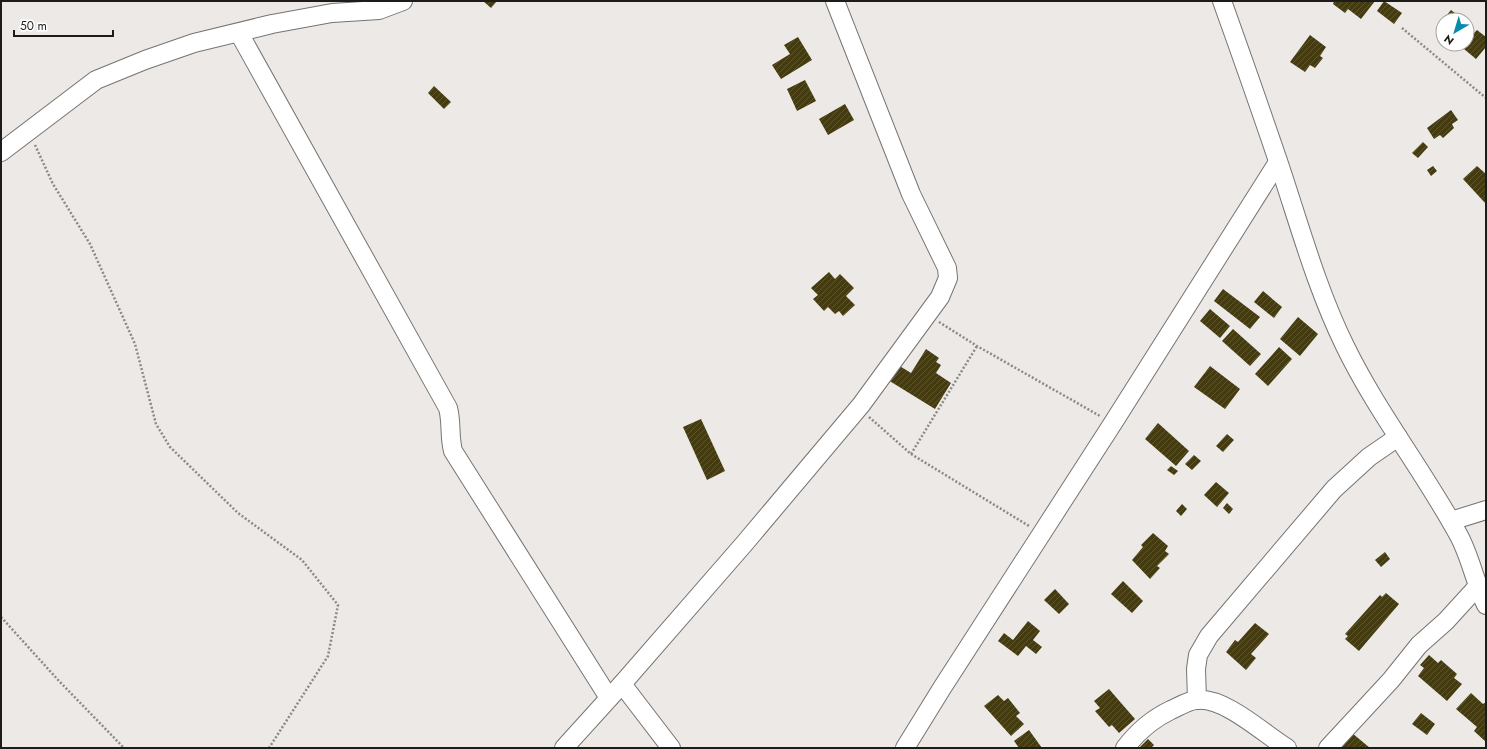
<svg xmlns="http://www.w3.org/2000/svg" width="1487" height="749" viewBox="0 0 1487 749" font-family="Jost,sans-serif">
	<style>
		.building { fill: url(#building-hatch) }
		.lines { fill: none; stroke-linecap: round; stroke-linejoin: round }
		.minor-casing { stroke: #767471; stroke-width: 20 }
		.path { stroke: #8b8988; stroke-width: 2.5; stroke-dasharray: 2 2; stroke-linecap: butt }
		.minor { stroke: #fff; stroke-width: 18 }
	</style>
	<defs>
		<pattern id="building-hatch" width="6" height="6" patternUnits="userSpaceOnUse"><rect width="6" height="6" fill="#443c10"/><path d="M-1 1l2-2M0 6l6-6M5 7l2-2" fill="none" stroke="#5c5532"/></pattern>
	</defs>
	<rect width="100%" height="100%" fill="#ece9e7"/>
	<g class="building">
		<path d="M483,1h14l-6,7z"/>
		<path d="M1334,1h41l-14,18 -13,-10 -3,4 -12,-9z"/>
		<path d="M1384,1l18,12 -8,11 -17,-13z"/>
		<path d="M1451,10l13,10h-21v12l-6,-5z"/>
		<path d="M1467,28l7,5 3,-3 9,7v10l-10,12 -18,-15h9z"/>
		<path d="M1310,35l16,12 -6,9 3,2 -8,10 -5,-3 -5,7 -15,-10z"/>
		<path d="M798,37l14,23 -31,19 -9,-14 18,-11 -6,-9z"/>
		<path d="M805,80l11,21 -19,10 -10,-22z"/>
		<path d="M434,86l17,16 -7,7 -16,-16z"/>
		<path d="M845,104l9,16 -26,15 -9,-16z"/>
		<path d="M1451,110l7,10 -6,4 2,4 -11,10 -3,-3 -6,4 -7,-11z"/>
		<path d="M1423,142l5,5 -10,11 -6,-5z"/>
		<path d="M1433,166l4,5 -6,5 -4,-6z"/>
		<path d="M1477,166l9,8v30l-23,-25z"/>
		<path d="M829,272l6,7 5,-5 14,14 -8,8 9,9 -12,11 -4,-5 -4,3 -7,-7 -4,4 -11,-12 5,-4 -7,-7z"/>
		<path d="M1223,289l37,28 -10,12 -36,-28z"/>
		<path d="M1263,291l19,16 -8,11 -20,-16z"/>
		<path d="M1210,309l20,17 -10,12 -20,-17z"/>
		<path d="M1298,317l20,17 -18,22 -20,-17z"/>
		<path d="M1233,329l28,25 -11,12 -28,-25z"/>
		<path d="M1279,347l13,12 -24,27 -13,-12z"/>
		<path d="M926,349l13,9 -3,4 5,3 -5,8 15,10 -16,26 -47,-29 10,-15 13,8z"/>
		<path d="M1210,366l30,23 -15,20 -31,-22z"/>
		<path d="M701,419l24,52 -18,9 -24,-53z"/>
		<path d="M1158,423l31,28 -13,15 -31,-27z"/>
		<path d="M1227,434l7,6 -11,12 -7,-6z"/>
		<path d="M1194,455l7,6 -9,9 -7,-6z"/>
		<path d="M1171,466l7,5 -4,4 -7,-5z"/>
		<path d="M1216,482l13,11 -12,14 -13,-12z"/>
		<path d="M1227,503l6,6 -4,5 -6,-6z"/>
		<path d="M1182,504l5,5 -6,7 -5,-5z"/>
		<path d="M1153,533l15,13 -3,5 4,3 -12,12 3,2 -10,11 -18,-19 11,-13 -2,-2z"/>
		<path d="M1385,552l5,7 -9,8 -6,-7z"/>
		<path d="M1123,581l20,20 -11,12 -21,-19z"/>
		<path d="M1055,589l14,15 -10,10 -15,-14z"/>
		<path d="M1386,593l13,11 -40,47 -14,-12 3,-3 -3,-2 35,-39 2,2z"/>
		<path d="M1028,621l12,10 -7,9 9,7 -6,7 -10,-8 -8,10 -20,-15 6,-8 9,7z"/>
		<path d="M1255,623l14,11 -18,20 5,4 -10,12 -20,-18 9,-12 3,2z"/>
		<path d="M1429,655l9,8 3,-3 16,14 -3,4 8,6 -15,17 -29,-25 6,-8 -4,-3z"/>
		<path d="M1109,689l26,30 -16,14 -7,-8 -3,2 -14,-16 5,-3 -6,-7z"/>
		<path d="M1471,693l12,11 3,-2v40l-12,-11 3,-4 -21,-18z"/>
		<path d="M998,695l6,6 4,-3 12,15 -4,3 8,8 -13,12 -27,-30z"/>
		<path d="M1421,713l14,11 -8,11 -15,-11z"/>
		<path d="M1029,730l13,18h-23l-5,-7z"/>
		<path d="M1352,733l18,15h-30z"/>
		<path d="M1148,739l6,6 -3,3h-12z"/>
	</g>
	<g class="lines">
		<g class="minor-casing">
			<g id="minor">
				<path d="M1222,1c19,53 38,107 56,160 21,62 38,126 67,185 32,66 78,124 113,188 12,21 17,49 28,71"/>
				<path d="M239,33l209,375c4,14 1,28 5,43l156,247"/>
				<path d="M1,152l95,-72 49,-20 49,-17 78,-19 60,-11 47,-3 24,-9"/>
				<path d="M1451,521l35,-11"/>
				<path d="M622,684l49,64"/>
				<path d="M1197,700l-1,-31 2,-14 11,-19 125,-147 35,-32 29,-20"/>
				<path d="M564,748l58,-64 122,-140 117,-139 79,-108 8,-19 -1,-10 -36,-74 -76,-193"/>
				<path d="M905,748l37,-60 171,-265 165,-261"/>
				<path d="M1125,748c13,-17 27,-29 46,-38 7,-3 18,-10 26,-10 28,-3 67,34 90,48"/>
				<path d="M1328,748l63,-68 28,-35 27,-24 31,-34"/>
			</g>
		</g>
		<g class="path">
			<path d="M1402,28l84,70"/>
			<path d="M35,145l18,39 37,60 45,100 21,80 14,23 68,66 64,47 36,45 -10,51 -59,92"/>
			<path d="M939,322l38,24 123,70"/>
			<path d="M869,417l42,37 118,72"/>
			<path d="M911,454l66,-108"/>
			<path d="M1,617l58,64 65,67"/>
		</g>
		<use href="#minor" class="minor"/>
	</g>
	<rect width="1487" height="749" fill="none" stroke="#1d1c1b" stroke-width="4"/>
	<g transform="translate(1455 32) rotate(218)"><circle r="19" fill="#ffffff" stroke="#a5a4a4"/>
	<path d="M0-3L7 15L0 10L-7 15Z" fill="#098bac"/>
	<text y="-6" font-size="11" font-weight="bold" text-anchor="middle" fill="#1d1c1b">N</text>
	</g>
	<path d="M14 30v6h99v-6" fill="none" stroke="#1d1c1b" stroke-width="2"/>
	<text x="20" y="30" font-size="12" fill="#1d1c1b" stroke="#ffffff" stroke-width="3" paint-order="stroke">50 m</text>
</svg>
